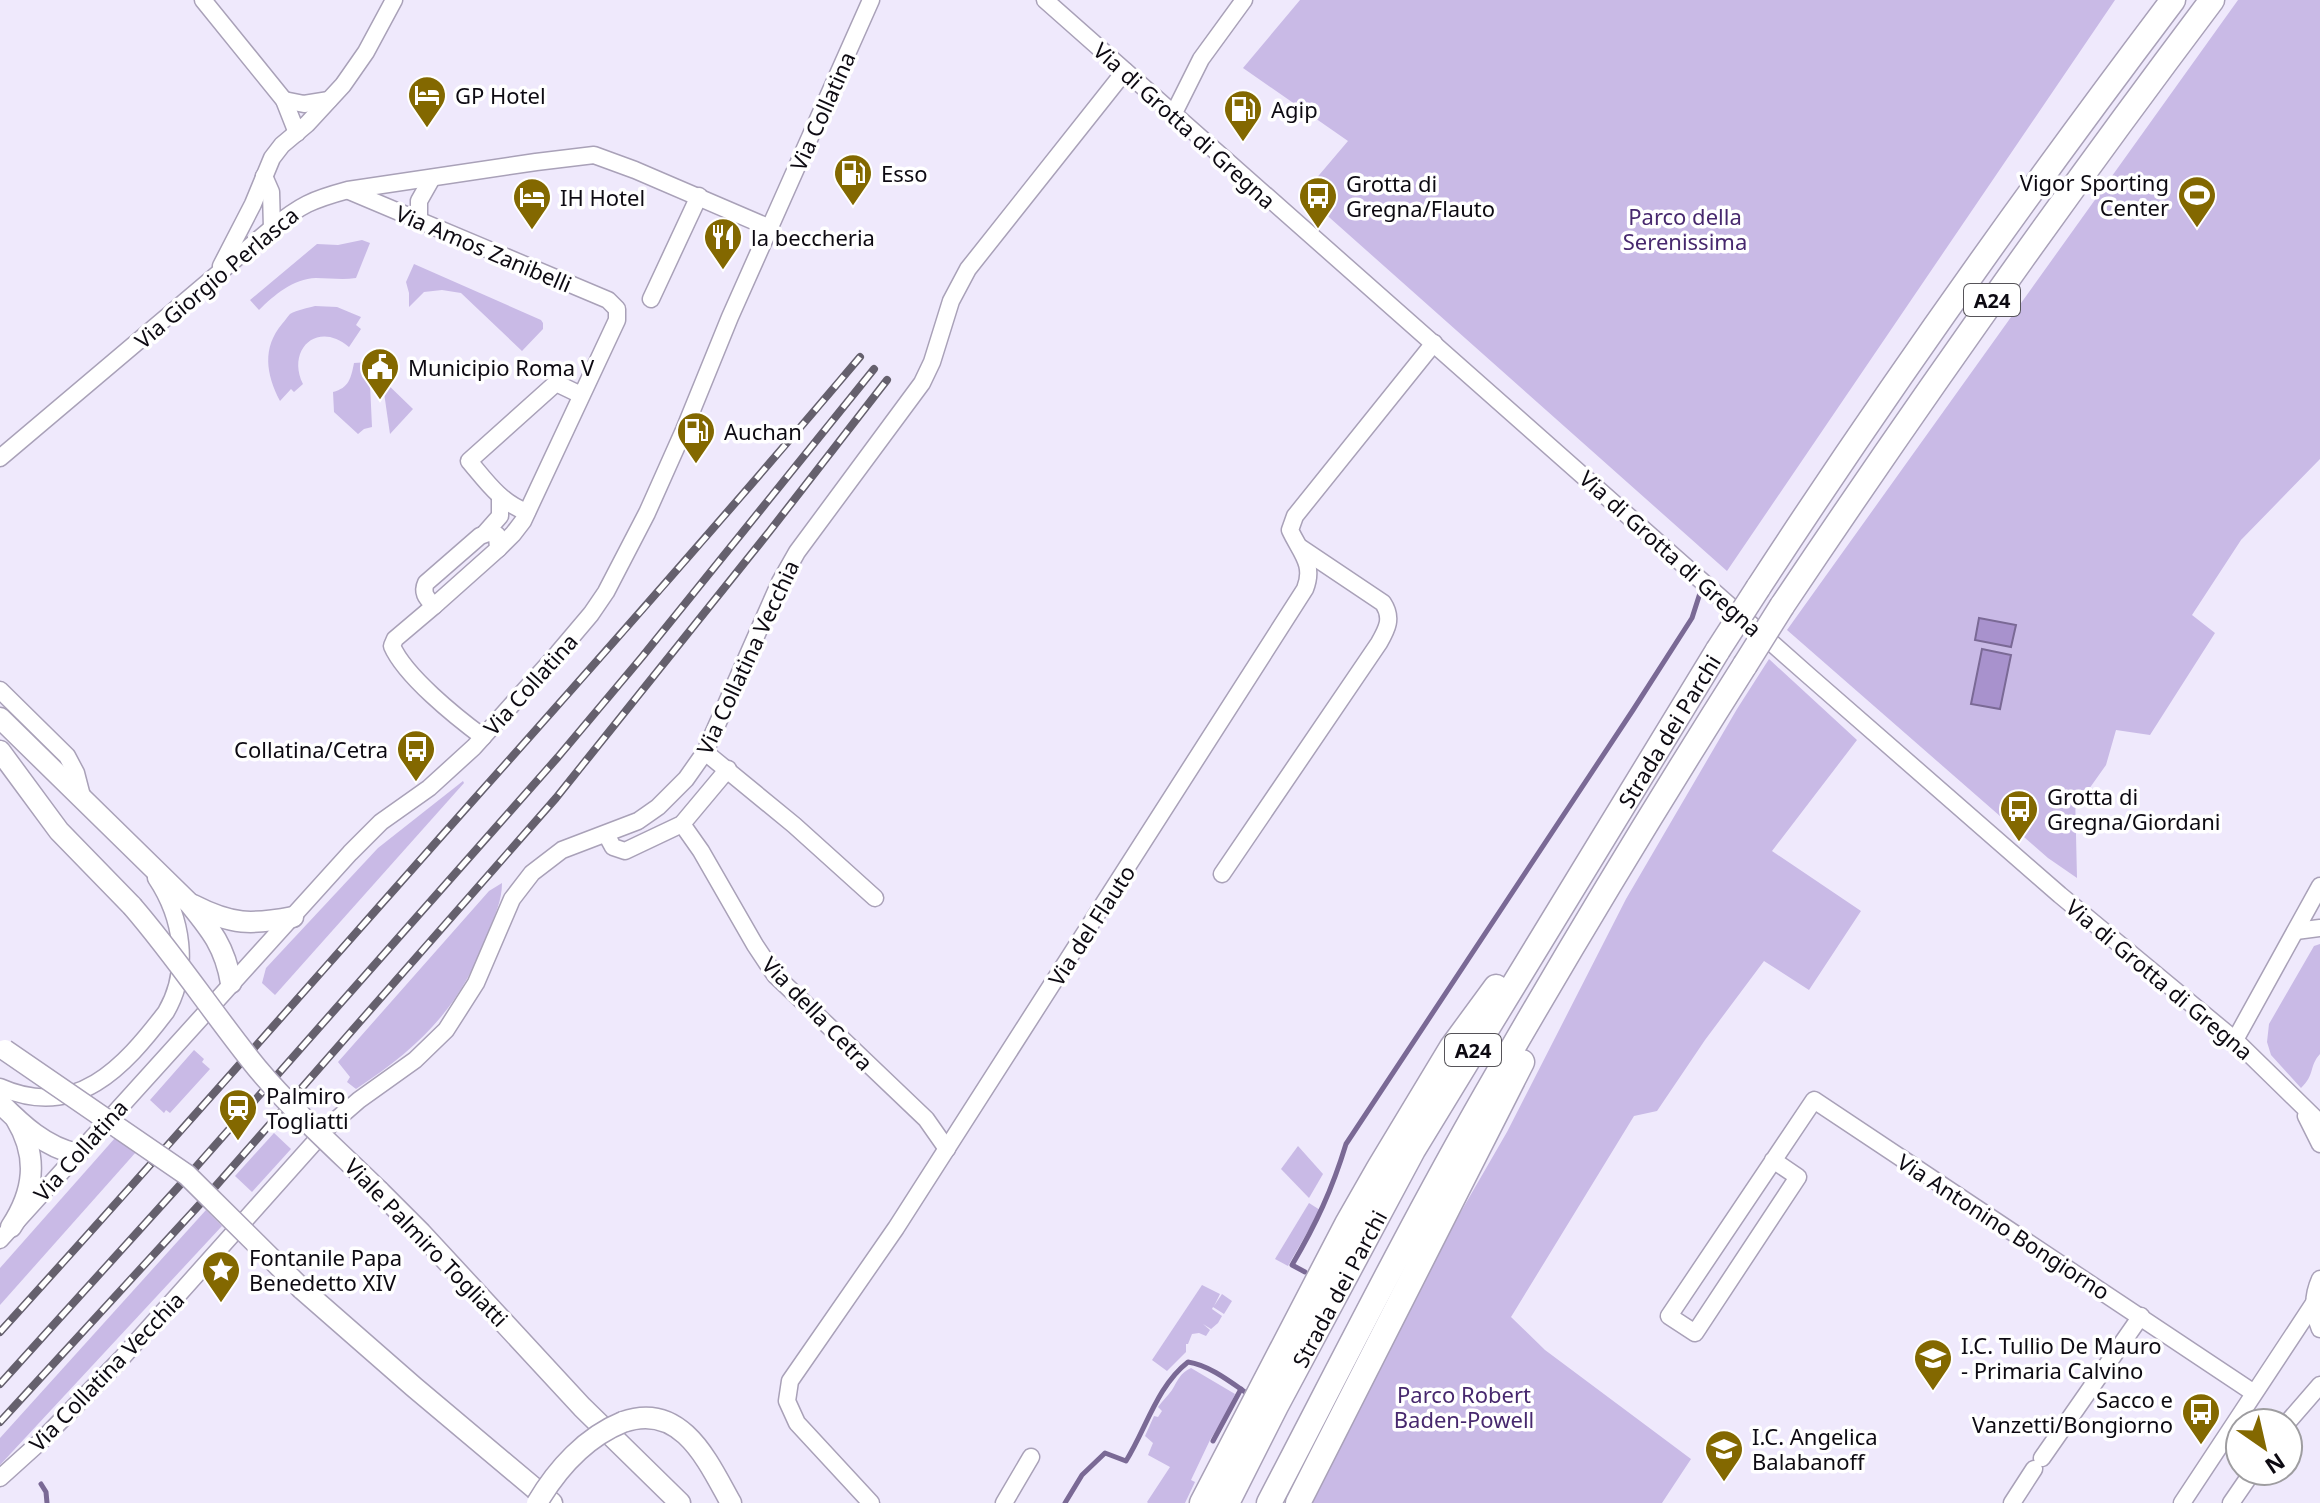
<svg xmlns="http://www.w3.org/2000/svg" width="2320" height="1503" viewBox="0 0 2320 1503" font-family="'Noto Sans',sans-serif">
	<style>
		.green { fill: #c9bae6 }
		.water { fill: #a892cd; stroke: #7a6995; stroke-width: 2 }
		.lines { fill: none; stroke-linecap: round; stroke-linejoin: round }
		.stream { stroke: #7a6995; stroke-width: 5 }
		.minor-casing { stroke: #a9a1b8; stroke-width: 19 }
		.major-casing { stroke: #a9a1b8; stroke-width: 23 }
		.highway-casing { stroke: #a9a1b8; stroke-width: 27 }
		.minor { stroke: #fff; stroke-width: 16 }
		.major { stroke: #fff; stroke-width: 20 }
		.highway { stroke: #fff; stroke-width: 24 }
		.rail-casing { stroke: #65606d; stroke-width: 8 }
		.rail { stroke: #fff; stroke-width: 5; stroke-dasharray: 15; stroke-linecap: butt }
		.major-bridge-casing { stroke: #a9a1b8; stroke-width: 23; stroke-linecap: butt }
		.highway-bridge-casing { stroke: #a9a1b8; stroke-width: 27; stroke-linecap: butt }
		.major-bridge { stroke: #fff; stroke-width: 20 }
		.highway-bridge { stroke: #fff; stroke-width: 24 }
		.labels { text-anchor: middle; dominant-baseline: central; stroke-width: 7; stroke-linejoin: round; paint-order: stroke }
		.shield { fill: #fff; stroke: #565459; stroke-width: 2 }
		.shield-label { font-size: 20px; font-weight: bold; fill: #0d0a12 }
		.poi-label { font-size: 22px; fill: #0d0a12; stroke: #fff; text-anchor: start }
		.street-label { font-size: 22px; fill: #0d0a12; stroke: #fff }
		.park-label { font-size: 22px; fill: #47286e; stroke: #fff }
	</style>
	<rect width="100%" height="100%" fill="#efe9fc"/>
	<g class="green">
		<path d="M1300,0h815l-388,571 -424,-377 45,-53 -105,-73z"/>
		<path d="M2238,0h82v459l-79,81 -49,75 23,18 -65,102 -34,-5 -10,35 -17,24 -14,3 2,86 -29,-20 -261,-228z"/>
		<path d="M362,240l8,3 -14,35c-14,2 -26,0 -40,0 -23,1 -42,17 -57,32l-9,-10 67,-56 21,1z"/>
		<path d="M414,264l127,56 2,3v6l-21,22 -61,-58 -19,-3 -18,2 -15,15v-14l-3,-11z"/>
		<path d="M315,306l22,1 24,10 -5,8 5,4 -12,18c-31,-27 -63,2 -46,37l-9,8 -3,-3 -11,12c-14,-27 -18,-53 2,-77 3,-3 5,-7 8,-10 7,-4 18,-6 25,-8z"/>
		<path d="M369,362l3,65 -8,2 -6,5 -24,-22 -1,-20c16,-4 18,-14 21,-29z"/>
		<path d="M382,379l31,30 -23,25z"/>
		<path d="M1769,659l88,81 -85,111 89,60 -52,79 -45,-29 -59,79 -48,71 -23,5 -123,201 34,33 146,109 -29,44h-357l117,-224 85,-147 119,-233 111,-190z"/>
		<path d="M463,781l1,2 -189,212 -13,-12 4,-15 112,-120z"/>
		<path d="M502,883c0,17 -7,32 -13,47 -27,76 -68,116 -133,159l-9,-7 3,-5 -12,-15 151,-171z"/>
		<path d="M2320,944v110c-11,12 -5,21 -19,34l-30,-33 -4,-13 2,-18 45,-78z"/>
		<path d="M194,1050l10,9 -2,3 8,7 -40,44 -4,-3 -2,3 -14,-13z"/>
		<path d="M274,1133l17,16 -39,43 -17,-16z"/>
		<path d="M115,1138l21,14 -136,153v-37z"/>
		<path d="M1298,1146l25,28 -14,24 -28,-29z"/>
		<path d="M1309,1203l11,7 -32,56 -13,-7z"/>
		<path d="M206,1210l16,16 -222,239v-27z"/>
		<path d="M1202,1285l18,9 -6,12 8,-12 10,7 -8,13 -11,-7 -1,2 10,7 -4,7 -7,6 -8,-5 7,6 -4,6 -7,-3 -7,1 -4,10h-2v8l-19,19 -15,-11z"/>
		<path d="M1191,1368l44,26 -8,19 -17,27 -19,40 4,2 -10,21h-37l-1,-1 23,-35 -22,-12 5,-12 -8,-7 9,-20 4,1 4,-6 -4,-4c4,-6 10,-11 14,-17 6,-10 8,-17 19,-22z"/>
	</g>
	<g class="water">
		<path d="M1979,618l37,7 -5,22 -36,-7z"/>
		<path d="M1982,649l29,6 -11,54 -29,-5z"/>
	</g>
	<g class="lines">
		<g class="stream">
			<path d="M1305,1272l-13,-7c24,-41 40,-75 54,-121l287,-434 59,-92 9,-28"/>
			<path d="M1213,1441l28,-52"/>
			<path d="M41,1484l5,8 1,11"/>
			<path d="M1065,1503l17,-28 23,-22 21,8c20,-32 31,-75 62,-99 20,3 40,18 57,30"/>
		</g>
		<g class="minor-casing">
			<g id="minor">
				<path d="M203,0l81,100 13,33"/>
				<path d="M1045,0l763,675 252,220 175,145 85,83"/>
				<path d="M284,100l20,4 25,-4"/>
				<path d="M1173,115l28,-56 43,-59"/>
				<path d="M264,176l7,16 1,36"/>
				<path d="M349,191l259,109 9,9v11l-94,201 -10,13 -15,15"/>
				<path d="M419,220v-19l13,-23"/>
				<path d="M221,266l32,-62 19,-46 10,-13 25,-21 36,-39 23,-33 28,-52"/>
				<path d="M651,299l48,-103"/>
				<path d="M0,458l272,-230c29,-23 39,-28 76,-38l188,-28 58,-7 41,15 135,58"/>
				<path d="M527,512c-26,-9 -41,-31 -58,-51l87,-78 25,12"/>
				<path d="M491,532l6,3 1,14 -64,57c-6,-7 -13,-12 -8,-23l54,-47z"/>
				<path d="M485,533l15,-17v-20"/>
				<path d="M434,606l-39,33 -3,7c13,30 64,71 91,91"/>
				<path d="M0,690l67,66 9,17 7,27"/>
				<path d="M705,752l89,73 81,73"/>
				<path d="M682,824l19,27 54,94 20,30 151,144 21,30"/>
				<path d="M606,834l7,13 12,4 57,-27 46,-55"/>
				<path d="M1222,874l157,-231c8,-14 14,-25 4,-40l-82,-55"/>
				<path d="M2296,931l24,-3"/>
				<path d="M2235,1040l85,-154"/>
				<path d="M0,1087c76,34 124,-20 166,-75 25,-43 16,-95 -10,-134"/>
				<path d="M2306,1116l14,28"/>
				<path d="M1773,1160l25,17 -103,156 -26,-17 145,-216 440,293"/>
				<path d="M0,1240l350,-387 31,-31 48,-34 45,-41 84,-94 33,-39 15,-22 41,-79 37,-83 46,-113 141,-317"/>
				<path d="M2320,1279c-8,18 -7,32 0,50"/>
				<path d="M2287,1423l33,-38"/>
				<path d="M2042,1458l99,-142"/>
				<path d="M0,1478l41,-37 80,-82 208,-233 30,-26 56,-40 31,-30 30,-47 36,-84 20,-26 30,-23 76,-29 20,-14 28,-28 19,-27 75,-170 17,-30 125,-169 10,-21 19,-61 17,-32 157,-198"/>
				<path d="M871,1503l-74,-80 -10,-22 3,-20 106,-153 409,-639c10,-25 -5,-37 -15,-59l5,-14 139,-173"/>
				<path d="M1004,1503l27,-46"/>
				<path d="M2012,1503l22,-34"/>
				<path d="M2182,1503l132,-200"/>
				<path d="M2231,1503l22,-32"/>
			</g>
		</g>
		<g class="major-casing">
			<g id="major">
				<path d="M0,718l189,185c22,27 36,44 42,80"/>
				<path d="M0,751l59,80 73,75"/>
				<path d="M193,905c39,20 58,20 100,12"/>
				<path d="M0,1103c22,22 45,44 77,51"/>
				<path d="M379,1191l42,42 161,174 98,96"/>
				<path d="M11,1227c23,-35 28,-70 5,-108"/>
				<path d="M302,1289l112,98 138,116"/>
				<path d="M623,1422c59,-21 85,40 108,81"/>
			</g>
		</g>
		<g class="highway-casing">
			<g id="highway">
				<path d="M1758,588c131,-201 270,-396 415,-588"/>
				<path d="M1782,606c138,-206 281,-408 430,-606"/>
				<path d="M1202,1503l145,-279 32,-56 73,-121 44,-60"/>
				<path id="s1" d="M1227,1503l49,-97 137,-256 305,-500"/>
				<path d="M1269,1503c71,-136 140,-274 216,-407 83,-145 170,-289 260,-431"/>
				<path d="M1298,1503l224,-441"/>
			</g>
		</g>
		<use href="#minor" class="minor"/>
		<use href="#major" class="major"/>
		<use href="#highway" class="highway"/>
		<g class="rail-casing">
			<g id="rail">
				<path d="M0,1332c158,-174 313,-351 469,-527 132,-148 263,-296 391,-448"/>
				<path d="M0,1384l180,-199 378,-428 84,-100 232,-288"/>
				<path d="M0,1422l200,-218 356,-406 213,-266 118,-152"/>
			</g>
		</g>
		<use href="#rail" class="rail"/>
		<g class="major-bridge-casing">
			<g id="major-bridge">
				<path d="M132,906c45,52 82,109 125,162 37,44 81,83 122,123"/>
				<path d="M5,1050l182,125 115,114"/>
				<path d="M537,1503c20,-34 49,-66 86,-81"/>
			</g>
		</g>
		<g class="highway-bridge-casing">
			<g id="highway-bridge">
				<path d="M1718,650l40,-62"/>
				<path d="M1745,665l37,-59"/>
			</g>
		</g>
		<use href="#major-bridge" class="major-bridge"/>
		<use href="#highway-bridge" class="highway-bridge"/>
	</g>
	<defs>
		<g id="hotel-pin" transform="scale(2)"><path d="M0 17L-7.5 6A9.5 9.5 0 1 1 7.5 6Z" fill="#836800" stroke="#fff"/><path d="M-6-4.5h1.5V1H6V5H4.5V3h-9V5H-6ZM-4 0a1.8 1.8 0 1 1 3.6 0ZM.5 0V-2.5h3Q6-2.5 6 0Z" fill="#fff"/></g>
		<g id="fuel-pin" transform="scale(2)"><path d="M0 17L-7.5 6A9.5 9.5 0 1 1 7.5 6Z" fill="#836800" stroke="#fff"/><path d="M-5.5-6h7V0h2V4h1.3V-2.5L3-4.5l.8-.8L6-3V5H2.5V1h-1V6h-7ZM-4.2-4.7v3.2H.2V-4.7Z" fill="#fff"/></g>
		<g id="stadium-pin" transform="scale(2)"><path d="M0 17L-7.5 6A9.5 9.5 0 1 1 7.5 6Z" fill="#836800" stroke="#fff"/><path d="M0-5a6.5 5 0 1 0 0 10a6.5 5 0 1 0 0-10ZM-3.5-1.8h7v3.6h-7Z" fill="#fff"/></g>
		<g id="bus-pin" transform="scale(2)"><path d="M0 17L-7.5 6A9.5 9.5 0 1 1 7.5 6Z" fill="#836800" stroke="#fff"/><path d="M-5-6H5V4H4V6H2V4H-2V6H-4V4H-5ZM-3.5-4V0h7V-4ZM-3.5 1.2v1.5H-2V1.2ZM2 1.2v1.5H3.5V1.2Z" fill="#fff"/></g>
		<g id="restaurant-pin" transform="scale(2)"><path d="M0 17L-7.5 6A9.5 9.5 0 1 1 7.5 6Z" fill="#836800" stroke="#fff"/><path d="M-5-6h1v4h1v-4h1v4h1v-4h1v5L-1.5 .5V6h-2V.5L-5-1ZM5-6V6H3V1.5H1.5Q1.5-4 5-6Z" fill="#fff"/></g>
		<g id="civic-pin" transform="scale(2)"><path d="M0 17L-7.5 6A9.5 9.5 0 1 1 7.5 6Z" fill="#836800" stroke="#fff"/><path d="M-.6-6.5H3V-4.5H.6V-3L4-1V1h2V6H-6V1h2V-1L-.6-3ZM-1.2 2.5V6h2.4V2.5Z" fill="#fff"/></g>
		<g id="station-pin" transform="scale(2)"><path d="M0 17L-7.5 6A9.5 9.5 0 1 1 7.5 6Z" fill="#836800" stroke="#fff"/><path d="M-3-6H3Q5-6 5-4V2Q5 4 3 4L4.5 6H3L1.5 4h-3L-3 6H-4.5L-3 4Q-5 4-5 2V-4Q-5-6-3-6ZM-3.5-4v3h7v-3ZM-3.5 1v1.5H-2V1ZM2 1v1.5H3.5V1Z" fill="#fff"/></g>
		<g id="sight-pin" transform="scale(2)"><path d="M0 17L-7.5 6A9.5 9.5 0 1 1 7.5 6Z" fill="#836800" stroke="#fff"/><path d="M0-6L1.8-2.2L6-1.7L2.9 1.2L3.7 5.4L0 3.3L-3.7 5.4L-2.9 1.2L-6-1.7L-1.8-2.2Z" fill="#fff"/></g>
		<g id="school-pin" transform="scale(2)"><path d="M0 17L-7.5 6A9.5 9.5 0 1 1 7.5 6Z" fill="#836800" stroke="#fff"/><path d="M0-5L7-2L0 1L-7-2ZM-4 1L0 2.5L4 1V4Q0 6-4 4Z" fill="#fff"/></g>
	</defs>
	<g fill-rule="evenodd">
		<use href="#hotel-pin" x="427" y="95"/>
		<use href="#fuel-pin" x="1243" y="109"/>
		<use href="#fuel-pin" x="853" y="173"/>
		<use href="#stadium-pin" x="2197" y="195"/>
		<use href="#bus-pin" x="1318" y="196"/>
		<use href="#hotel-pin" x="532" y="197"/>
		<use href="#restaurant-pin" x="723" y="237"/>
		<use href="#civic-pin" x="380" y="367"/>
		<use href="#fuel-pin" x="696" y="431"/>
		<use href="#bus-pin" x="416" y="749"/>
		<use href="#bus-pin" x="2019" y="809"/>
		<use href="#station-pin" x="238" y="1108"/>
		<use href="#sight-pin" x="221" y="1270"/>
		<use href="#school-pin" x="1933" y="1358"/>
		<use href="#bus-pin" x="2201" y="1412"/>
		<use href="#school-pin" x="1724" y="1449"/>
	</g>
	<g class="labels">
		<g class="shield">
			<rect x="1964" y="284" width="56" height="32" rx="6"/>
			<rect x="1445" y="1034" width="56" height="32" rx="6"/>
		</g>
		<g class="shield-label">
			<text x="1992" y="300">A24</text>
			<text x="1473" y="1050">A24</text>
		</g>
		<g class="poi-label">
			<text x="455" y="95">GP Hotel</text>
			<text x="1271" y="109">Agip</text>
			<text x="881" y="173">Esso</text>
			<text x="2169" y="182" text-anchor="end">Vigor Sporting<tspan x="2169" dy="25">Center</tspan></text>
			<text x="1346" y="183">Grotta di<tspan x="1346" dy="25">Gregna/Flauto</tspan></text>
			<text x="560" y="197">IH Hotel</text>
			<text x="751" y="237">la beccheria</text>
			<text x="408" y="367">Municipio Roma V</text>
			<text x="724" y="431">Auchan</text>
			<text x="388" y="749" text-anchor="end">Collatina/Cetra</text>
			<text x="2047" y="796">Grotta di<tspan x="2047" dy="25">Gregna/Giordani</tspan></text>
			<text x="266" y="1095">Palmiro<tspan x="266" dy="25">Togliatti</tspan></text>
			<text x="249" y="1257">Fontanile Papa<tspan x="249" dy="25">Benedetto XIV</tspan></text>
			<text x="1961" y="1345">I.C. Tullio De Mauro<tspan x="1961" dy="25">- Primaria Calvino</tspan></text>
			<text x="2173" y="1399" text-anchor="end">Sacco e<tspan x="2173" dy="25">Vanzetti/Bongiorno</tspan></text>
			<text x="1752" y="1436">I.C. Angelica<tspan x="1752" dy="25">Balabanoff</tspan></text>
		</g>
		<g class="street-label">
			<text transform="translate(822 111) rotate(-66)">Via Collatina</text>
			<text transform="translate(1185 125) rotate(42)">Via di Grotta di Gregna</text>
			<text transform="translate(484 248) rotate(23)">Via Amos Zanibelli</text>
			<text transform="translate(216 277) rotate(-40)">Via Giorgio Perlasca</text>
			<text transform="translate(1671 553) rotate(42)">Via di Grotta di Gregna</text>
			<text transform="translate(747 657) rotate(-65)">Via Collatina Vecchia</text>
			<text transform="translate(530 684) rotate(-48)">Via Collatina</text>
			<text stroke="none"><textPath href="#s1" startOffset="890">Strada dei Parchi</textPath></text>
			<text transform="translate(1091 925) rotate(-57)">Via del Flauto</text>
			<text transform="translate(2160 979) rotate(40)">Via di Grotta di Gregna</text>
			<text transform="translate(818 1013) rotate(46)">Via della Cetra</text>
			<text transform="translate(80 1150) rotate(-48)">Via Collatina</text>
			<text transform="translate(2004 1226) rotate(33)">Via Antonino Bongiorno</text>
			<text transform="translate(427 1242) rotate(46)">Viale Palmiro Togliatti</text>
			<text stroke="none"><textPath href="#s1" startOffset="242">Strada dei Parchi</textPath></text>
			<text transform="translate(106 1371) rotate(-46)">Via Collatina Vecchia</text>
		</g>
		<g class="park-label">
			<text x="1685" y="216">Parco della<tspan x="1685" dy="25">Serenissima</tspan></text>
			<text x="1464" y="1394">Parco Robert<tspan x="1464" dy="25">Baden-Powell</tspan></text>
		</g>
	</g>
	<g transform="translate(2264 1447) rotate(146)"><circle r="38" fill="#ffffff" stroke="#9e9da0" stroke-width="2"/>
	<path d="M0-6L14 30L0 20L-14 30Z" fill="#836800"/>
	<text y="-12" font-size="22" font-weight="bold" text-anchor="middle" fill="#0d0a12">N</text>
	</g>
</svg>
